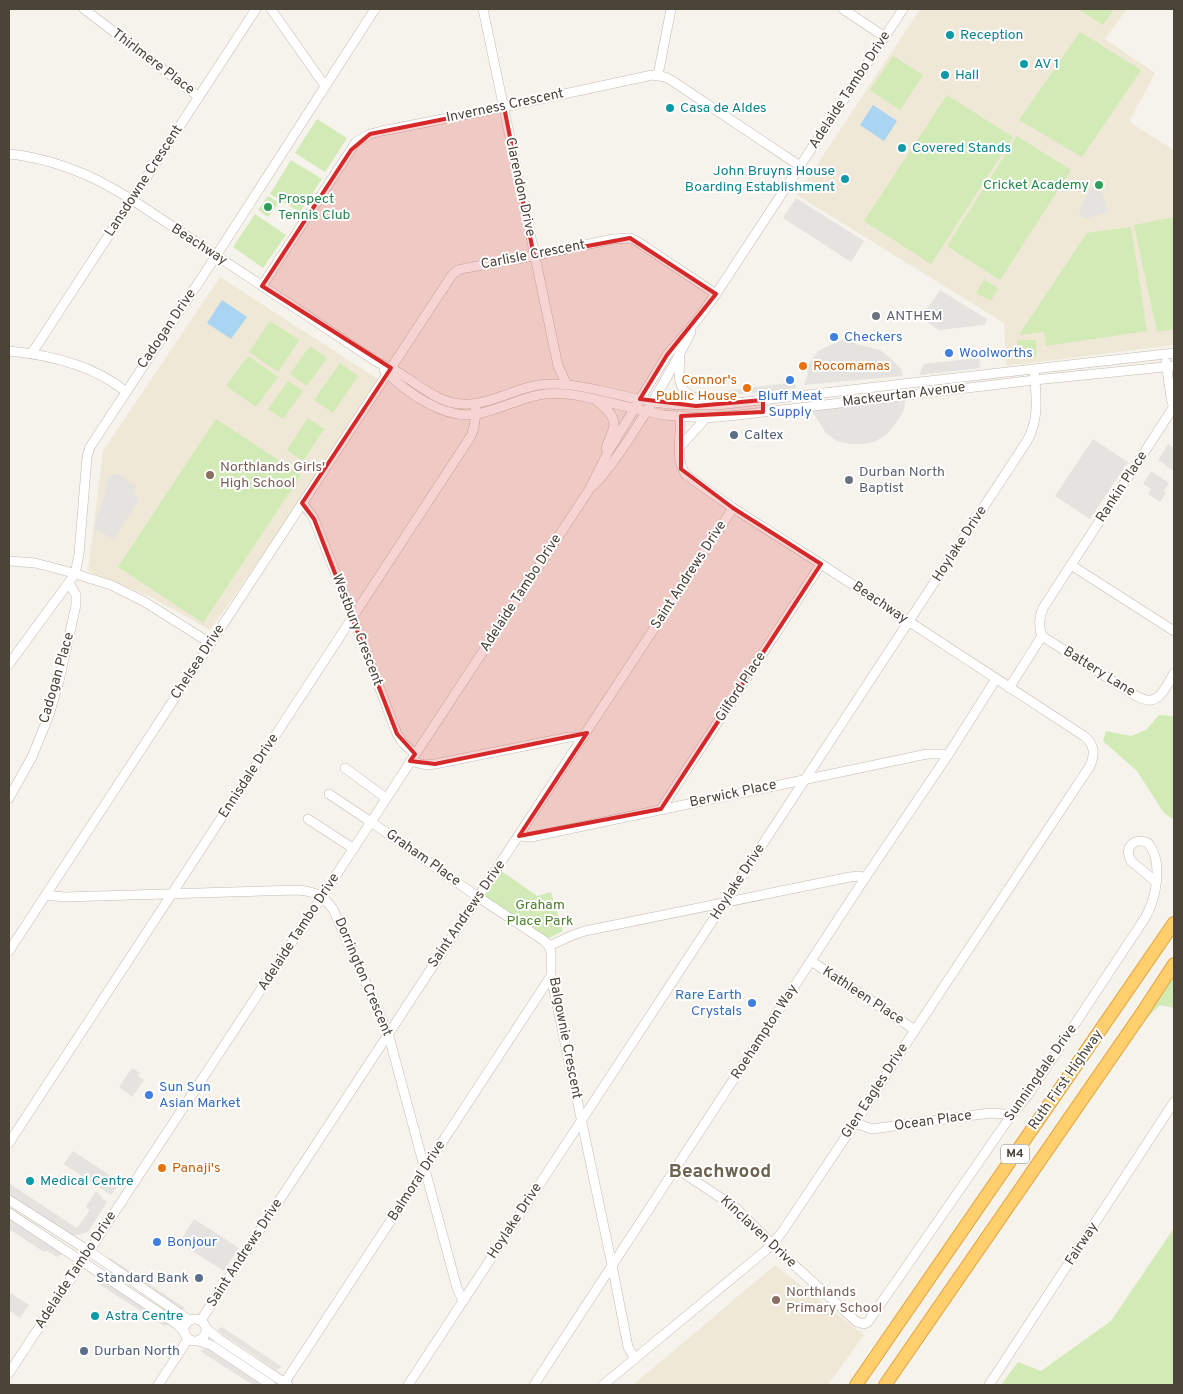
<svg xmlns="http://www.w3.org/2000/svg" width="1183" height="1394" viewBox="0 0 1183 1394" font-family="Overpass,sans-serif">
	<style>
		.education { fill: #efe8d6 }
		.green { fill: #d2eab5 }
		.parking { fill: #e5e3e0 }
		.water { fill: #a9d4f2 }
		.lines { fill: none; stroke-linecap: round; stroke-linejoin: round }
		.minor-casing { stroke: #c2bbae; stroke-width: 10 }
		.highway-casing { stroke: #e0a43c; stroke-width: 14 }
		.minor { stroke: #fff; stroke-width: 9 }
		.highway { stroke: #ffcf6e; stroke-width: 12 }
		.marked { fill: #d62828; fill-opacity: 0.2; stroke: #d62828; stroke-width: 4; stroke-linejoin: round }
		.culture-dot { fill: #0f9aa8; stroke: #fff; stroke-width: 2 }
		.leisure-dot { fill: #2e9e5b; stroke: #fff; stroke-width: 2 }
		.worship-dot { fill: #6b7280; stroke: #fff; stroke-width: 2 }
		.shop-dot { fill: #3f7fe0; stroke: #fff; stroke-width: 2 }
		.food-dot { fill: #e8710a; stroke: #fff; stroke-width: 2 }
		.service-dot { fill: #5c6f8a; stroke: #fff; stroke-width: 2 }
		.education-dot { fill: #8d6e63; stroke: #fff; stroke-width: 2 }
		.labels { text-anchor: middle; dominant-baseline: central; stroke-width: 4; stroke-linejoin: round; paint-order: stroke }
		.shield { fill: #fff; stroke: #817c74; stroke-width: 1 }
		.shield-label { font-size: 12px; font-weight: bold; fill: #4b4439 }
		.culture-label { font-size: 14px; fill: #0d838f; stroke: #fff; text-anchor: start }
		.street-label { font-size: 14px; fill: #4b4439; stroke: #fff }
		.leisure-label { font-size: 14px; fill: #27864d; stroke: #fff; text-anchor: end }
		.worship-label { font-size: 14px; fill: #5b616d; stroke: #fff; text-anchor: start }
		.shop-label { font-size: 14px; fill: #366cbe; stroke: #fff; text-anchor: start }
		.food-label { font-size: 14px; fill: #c56008; stroke: #fff; text-anchor: start }
		.service-label { font-size: 14px; fill: #4e5e75; stroke: #fff; text-anchor: start }
		.education-label { font-size: 14px; fill: #785e54; stroke: #fff; text-anchor: start }
		.park-label { font-size: 14px; fill: #4a7f2a; stroke: #fff }
		.district-label { font-size: 19px; font-weight: bold; fill: #6e6250; stroke: #fff }
	</style>
	<rect width="100%" height="100%" fill="#f6f3ec"/>
	<g class="education">
		<path d="M920,9h207l-22,30 50,34 -25,47 1,3 43,27v195l-168,21 -2,-43 -207,-128z"/>
		<path d="M220,277l164,106 -174,247 -59,-33 -63,-26 15,-120z"/>
		<path d="M775,1265l89,70 -36,50h-195z"/>
	</g>
	<g class="green">
		<path d="M1078,9h36l-11,16z"/>
		<path d="M1080,32l61,38 -59,87 -63,-37z"/>
		<path d="M893,56l30,19 -23,35 -30,-20z"/>
		<path d="M947,95l66,42 -82,127 -67,-43z"/>
		<path d="M317,119l30,19 -22,34 -30,-19z"/>
		<path d="M1017,136l54,34 -71,110 -53,-34z"/>
		<path d="M291,160l31,19 -22,33 -30,-18z"/>
		<path d="M268,196l11,7 -11,14 -10,-7z"/>
		<path d="M255,214l31,21 -23,33 -30,-21z"/>
		<path d="M1174,217v112l-17,3 -23,-107z"/>
		<path d="M1131,227l16,104 -101,15 -2,-14 -25,3 68,-102z"/>
		<path d="M984,280l14,8 -7,13 -15,-8z"/>
		<path d="M270,321l29,19 -21,32 -29,-20z"/>
		<path d="M1017,340h19v17l-18,1z"/>
		<path d="M310,346l17,12 -20,28 -17,-12z"/>
		<path d="M248,356l30,21 -22,30 -30,-21z"/>
		<path d="M340,363l18,13 -25,37 -19,-13z"/>
		<path d="M288,381l15,10 -20,28 -15,-10z"/>
		<path d="M308,418l16,11 -21,32 -16,-11z"/>
		<path d="M216,419l85,56 -98,148 -85,-56z"/>
		<path d="M1159,715l15,1v104l-10,-7 -27,-42 -34,-30 3,-10 25,5 15,-6z"/>
		<path d="M500,870l37,26 14,-4 12,39 -16,8 -63,-43z"/>
		<path d="M1174,974v34l-14,-3 -19,19z"/>
		<path d="M1174,1228v157h-173l17,-23 23,9 70,-50z"/>
	</g>
	<g class="parking">
		<path d="M1091,186l11,6 6,20 -24,7 -5,-8z"/>
		<path d="M796,198l68,43 -13,21 -68,-44z"/>
		<path d="M940,290l47,29 -3,6 -45,5 -18,-12z"/>
		<path d="M856,338v6l24,6 8,6 13,13 2,7 -99,9 4,-12 -3,-4 13,-18 12,-6 12,-5z"/>
		<path d="M979,358l1,10 -61,7 5,-11z"/>
		<path d="M795,382l1,6 -79,9 -1,-5z"/>
		<path d="M905,399v4l-2,9 -7,11 -9,11 -11,7 -10,3h-15l-14,-3 -11,-8 -14,-22z"/>
		<path d="M1093,439l35,23 -38,57 -35,-23z"/>
		<path d="M1168,444l6,4v23l-16,-11z"/>
		<path d="M1151,471l18,12 -5,8 2,2 -6,9 -12,-8 3,-5 -8,-5z"/>
		<path d="M119,474l17,12 -3,8 7,4 -27,41 -19,-11 9,-29 5,-22z"/>
		<path d="M132,1068l8,5 -2,3 6,4 -12,17 -13,-10z"/>
		<path d="M73,1151l47,31 -9,13 -47,-31z"/>
		<path d="M10,1184l67,44 13,-18 -4,-3 10,-16 6,6v1l5,4 -19,30 -20,5 -59,-38z"/>
		<path d="M9,1219l53,35 -5,3 -10,-6 -3,1 -35,-23z"/>
		<path d="M194,1219l45,29 -15,23 -45,-28z"/>
		<path d="M110,1258l75,50 -5,3 -75,-50z"/>
		<path d="M97,1276l73,48 -6,2 -70,-45z"/>
		<path d="M9,1292l20,13 -9,13 -11,-8z"/>
		<path d="M222,1327l60,40 -6,3 -59,-40z"/>
		<path d="M206,1348l53,35 -6,2 -53,-34z"/>
	</g>
	<g class="water">
		<path d="M873,105l24,16 -13,20 -24,-16z"/>
		<path d="M222,300l25,17 -16,22 -24,-16z"/>
	</g>
	<g class="lines">
		<g class="minor-casing">
			<g id="minor">
				<path d="M84,9l115,88"/>
				<path d="M271,9l54,77"/>
				<path d="M483,9l75,357 9,19"/>
				<path d="M843,9l42,28"/>
				<path d="M658,75l13,-66"/>
				<path d="M9,154c30,3 61,13 88,26 12,6 23,13 34,19l246,163c9,4 19,8 27,14 16,10 31,23 50,27 29,6 56,-13 84,-18 20,-3 40,1 60,5 21,5 42,10 63,13 19,3 38,2 57,2l456,-52"/>
				<path d="M262,286l94,-144 14,-8 12,-3 122,-24 148,-32 13,2 6,3 129,86"/>
				<path d="M9,351c41,4 84,14 116,40"/>
				<path d="M32,353l224,-344"/>
				<path d="M680,357c-1,14 -4,31 11,39 6,3 13,4 19,6"/>
				<path d="M1166,362l5,36 3,11"/>
				<path d="M384,370c22,22 60,50 93,44 21,-4 41,-15 62,-19 15,-3 31,-1 46,2l78,18 43,3 33,-3 296,-35 139,-14"/>
				<path d="M597,401c6,5 17,13 17,23 0,6 -6,18 -8,24"/>
				<path d="M679,448l27,-30"/>
				<path d="M594,485c14,-14 24,-30 35,-46 23,-35 44,-71 62,-107"/>
				<path d="M302,503l9,11 3,5 35,88 48,127 6,9 12,11"/>
				<path d="M9,561l26,2 31,8 45,14 34,17 65,41"/>
				<path d="M1071,565l103,66"/>
				<path d="M1042,636l94,60c5,2 10,5 15,4 11,-1 18,-19 23,-27"/>
				<path d="M9,664l66,-90 4,-20 8,-97 3,-10 126,-191 159,-247"/>
				<path d="M1009,688l33,-52c-4,-10 -3,-18 1,-28l130,-200"/>
				<path d="M410,761l16,4 9,-1 134,-27h15"/>
				<path d="M345,768l41,30"/>
				<path d="M329,794l42,28 107,75 65,43 6,6 2,6v24l61,289 16,82 7,12"/>
				<path d="M9,798l23,-41 17,-42 10,-34 17,-76v-10l-7,-12"/>
				<path d="M661,809l160,-245"/>
				<path d="M308,819l46,30"/>
				<path d="M519,836l12,1 396,-83h14l7,1"/>
				<path d="M46,895l18,2 235,-7c17,2 23,5 34,19l55,124 69,255 6,13"/>
				<path d="M549,946l24,-11 12,-4 265,-54 9,-1 6,2"/>
				<path d="M9,951l443,-676 6,-5 8,-2 68,-12 79,-17 17,-1 8,4 78,52"/>
				<path d="M811,961l104,69"/>
				<path d="M855,1123l17,6 118,-16 15,1 5,3"/>
				<path d="M9,1143l462,-707c5,-11 5,-21 4,-32"/>
				<path d="M676,1168l60,40 47,47 74,67 7,2 4,-2 142,-205 18,-22 117,-177c11,-19 19,-56 3,-75 -13,-6 -25,4 -17,18l25,21"/>
				<path d="M9,1200l80,51 100,69"/>
				<path d="M9,1213l169,112 6,7"/>
				<circle cx="195" cy="1330" r="11"/>
				<path d="M201,1320l532,-812"/>
				<path d="M207,1329l12,10 69,46"/>
				<path d="M198,1341l13,4 60,40"/>
				<path d="M9,1373l580,-883 19,-38 59,-97 30,-35 19,-26 187,-285"/>
				<path d="M158,1385l30,-46"/>
				<path d="M283,1385l268,-409"/>
				<path d="M408,1385l619,-944c13,-22 9,-47 7,-72"/>
				<path d="M534,1385l331,-507 83,-123 48,-76"/>
				<path d="M603,1385l162,-134 7,-7 10,-12 73,-109 60,-93 175,-264c5,-12 5,-21 -6,-30l-263,-172 -88,-56 -47,-33c-12,-17 -4,-39 -6,-59"/>
				<path d="M989,1385l185,-283"/>
			</g>
		</g>
		<g class="highway-casing">
			<g id="highway">
				<path d="M856,1385l318,-462"/>
				<path d="M885,1385l257,-372 32,-49"/>
			</g>
		</g>
		<use href="#minor" class="minor"/>
		<use href="#highway" class="highway"/>
	</g>
	<path class="marked" d="M504,107l30,149 96,-18 86,56 -49,61 -27,44 56,7 67,-6v12l-82,4v53l52,39 88,56 -160,245 -142,27 68,-103 -152,31 -25,-3 5,-7 -18,-20 -83,-215 -12,-16 89,-135 -129,-82 89,-136 19,-16z"/>
	<g class="culture-dot">
		<circle cx="950" cy="35" r="5"/>
		<circle cx="1024" cy="64" r="5"/>
		<circle cx="945" cy="75" r="5"/>
		<circle cx="670" cy="108" r="5"/>
		<circle cx="902" cy="148" r="5"/>
		<circle cx="845" cy="179" r="5"/>
		<circle cx="30" cy="1181" r="5"/>
		<circle cx="95" cy="1316" r="5"/>
	</g>
	<g class="leisure-dot">
		<circle cx="1099" cy="185" r="5"/>
		<circle cx="268" cy="207" r="5"/>
	</g>
	<g class="worship-dot">
		<circle cx="876" cy="316" r="5"/>
		<circle cx="849" cy="480" r="5"/>
	</g>
	<g class="shop-dot">
		<circle cx="834" cy="337" r="5"/>
		<circle cx="949" cy="353" r="5"/>
		<circle cx="790" cy="380" r="5"/>
		<circle cx="752" cy="1003" r="5"/>
		<circle cx="149" cy="1095" r="5"/>
		<circle cx="157" cy="1242" r="5"/>
	</g>
	<g class="food-dot">
		<circle cx="803" cy="366" r="5"/>
		<circle cx="747" cy="388" r="5"/>
		<circle cx="162" cy="1168" r="5"/>
	</g>
	<g class="service-dot">
		<circle cx="734" cy="435" r="5"/>
		<circle cx="199" cy="1278" r="5"/>
		<circle cx="84" cy="1351" r="5"/>
	</g>
	<g class="education-dot">
		<circle cx="210" cy="475" r="5"/>
		<circle cx="776" cy="1300" r="5"/>
	</g>
	<g class="labels">
		<rect class="shield" x="1001" y="1144.5" width="28" height="19" rx="4"/>
		<g class="shield-label">
			<text x="1015" y="1154">M4</text>
		</g>
		<g class="culture-label">
			<text x="960" y="35">Reception</text>
			<text x="1034" y="64">AV 1</text>
			<text x="955" y="75">Hall</text>
			<text x="680" y="108">Casa de Aldes</text>
			<text x="912" y="148">Covered Stands</text>
			<text x="835" y="171" text-anchor="end">John Bruyns House<tspan x="835" dy="16">Boarding Establishment</tspan></text>
			<text x="40" y="1181">Medical Centre</text>
			<text x="105" y="1316">Astra Centre</text>
		</g>
		<g class="street-label">
			<text transform="translate(153 62) rotate(37)">Thirlmere Place</text>
			<text transform="translate(850 90) rotate(-57)">Adelaide Tambo Drive</text>
			<text transform="translate(505 106) rotate(-12)">Inverness Crescent</text>
			<text transform="translate(144 181) rotate(-57)">Lansdowne Crescent</text>
			<text transform="translate(520 187) rotate(78)">Clarendon Drive</text>
			<text transform="translate(199 245) rotate(33)">Beachway</text>
			<text transform="translate(533 255) rotate(-11)">Carlisle Crescent</text>
			<text transform="translate(167 329) rotate(-56)">Cadogan Drive</text>
			<text transform="translate(904 395) rotate(-7)">Mackeurtan Avenue</text>
			<text transform="translate(1122 487) rotate(-57)">Rankin Place</text>
			<text transform="translate(960 544) rotate(-57)">Hoylake Drive</text>
			<text transform="translate(689 575) rotate(-57)">Saint Andrews Drive</text>
			<text transform="translate(521 593) rotate(-57)">Adelaide Tambo Drive</text>
			<text transform="translate(880 603) rotate(34)">Beachway</text>
			<text transform="translate(357 630) rotate(69)">Westbury Crescent</text>
			<text transform="translate(198 662) rotate(-57)">Chelsea Drive</text>
			<text transform="translate(1099 672) rotate(32)">Battery Lane</text>
			<text transform="translate(57 678) rotate(-74)">Cadogan Place</text>
			<text transform="translate(741 687) rotate(-57)">Gilford Place</text>
			<text transform="translate(249 776) rotate(-57)">Ennisdale Drive</text>
			<text transform="translate(733 794) rotate(-12)">Berwick Place</text>
			<text transform="translate(423 858) rotate(35)">Graham Place</text>
			<text transform="translate(738 882) rotate(-57)">Hoylake Drive</text>
			<text transform="translate(467 914) rotate(-56)">Saint Andrews Drive</text>
			<text transform="translate(299 932) rotate(-57)">Adelaide Tambo Drive</text>
			<text transform="translate(363 977) rotate(67)">Dorrington Crescent</text>
			<text transform="translate(863 996) rotate(33)">Kathleen Place</text>
			<text transform="translate(765 1032) rotate(-57)">Roehampton Way</text>
			<text transform="translate(565 1038) rotate(79)">Balgownie Crescent</text>
			<text transform="translate(1041 1073) rotate(-55)">Sunningdale Drive</text>
			<text transform="translate(1066 1080) rotate(-55)">Ruth First Highway</text>
			<text transform="translate(875 1091) rotate(-57)">Glen Eagles Drive</text>
			<text transform="translate(933 1121) rotate(-8)">Ocean Place</text>
			<text transform="translate(417 1181) rotate(-57)">Balmoral Drive</text>
			<text transform="translate(515 1221) rotate(-57)">Hoylake Drive</text>
			<text transform="translate(758 1232) rotate(43)">Kinclaven Drive</text>
			<text transform="translate(1082 1244) rotate(-57)">Fairway</text>
			<text transform="translate(245 1253) rotate(-57)">Saint Andrews Drive</text>
			<text transform="translate(76 1270) rotate(-57)">Adelaide Tambo Drive</text>
		</g>
		<g class="leisure-label">
			<text x="1089" y="185">Cricket Academy</text>
			<text x="278" y="199" text-anchor="start">Prospect<tspan x="278" dy="16">Tennis Club</tspan></text>
		</g>
		<g class="worship-label">
			<text x="886" y="316">ANTHEM</text>
			<text x="859" y="472">Durban North<tspan x="859" dy="16">Baptist</tspan></text>
		</g>
		<g class="shop-label">
			<text x="844" y="337">Checkers</text>
			<text x="959" y="353">Woolworths</text>
			<text x="790" y="396" text-anchor="middle">Bluff Meat<tspan x="790" dy="16">Supply</tspan></text>
			<text x="742" y="995" text-anchor="end">Rare Earth<tspan x="742" dy="16">Crystals</tspan></text>
			<text x="159" y="1087">Sun Sun<tspan x="159" dy="16">Asian Market</tspan></text>
			<text x="167" y="1242">Bonjour</text>
		</g>
		<g class="food-label">
			<text x="813" y="366">Rocomamas</text>
			<text x="737" y="380" text-anchor="end">Connor's<tspan x="737" dy="16">Public House</tspan></text>
			<text x="172" y="1168">Panaji's</text>
		</g>
		<g class="service-label">
			<text x="744" y="435">Caltex</text>
			<text x="189" y="1278" text-anchor="end">Standard Bank</text>
			<text x="94" y="1351">Durban North</text>
		</g>
		<g class="education-label">
			<text x="220" y="467">Northlands Girls'<tspan x="220" dy="16">High School</tspan></text>
			<text x="786" y="1292">Northlands<tspan x="786" dy="16">Primary School</tspan></text>
		</g>
		<g class="park-label">
			<text x="540" y="905">Graham<tspan x="540" dy="16">Place Park</tspan></text>
		</g>
		<g class="district-label">
			<text x="720" y="1172">Beachwood</text>
		</g>
	</g>
	<rect width="1183" height="1394" fill="none" stroke="#4b4439" stroke-width="20"/>
</svg>
